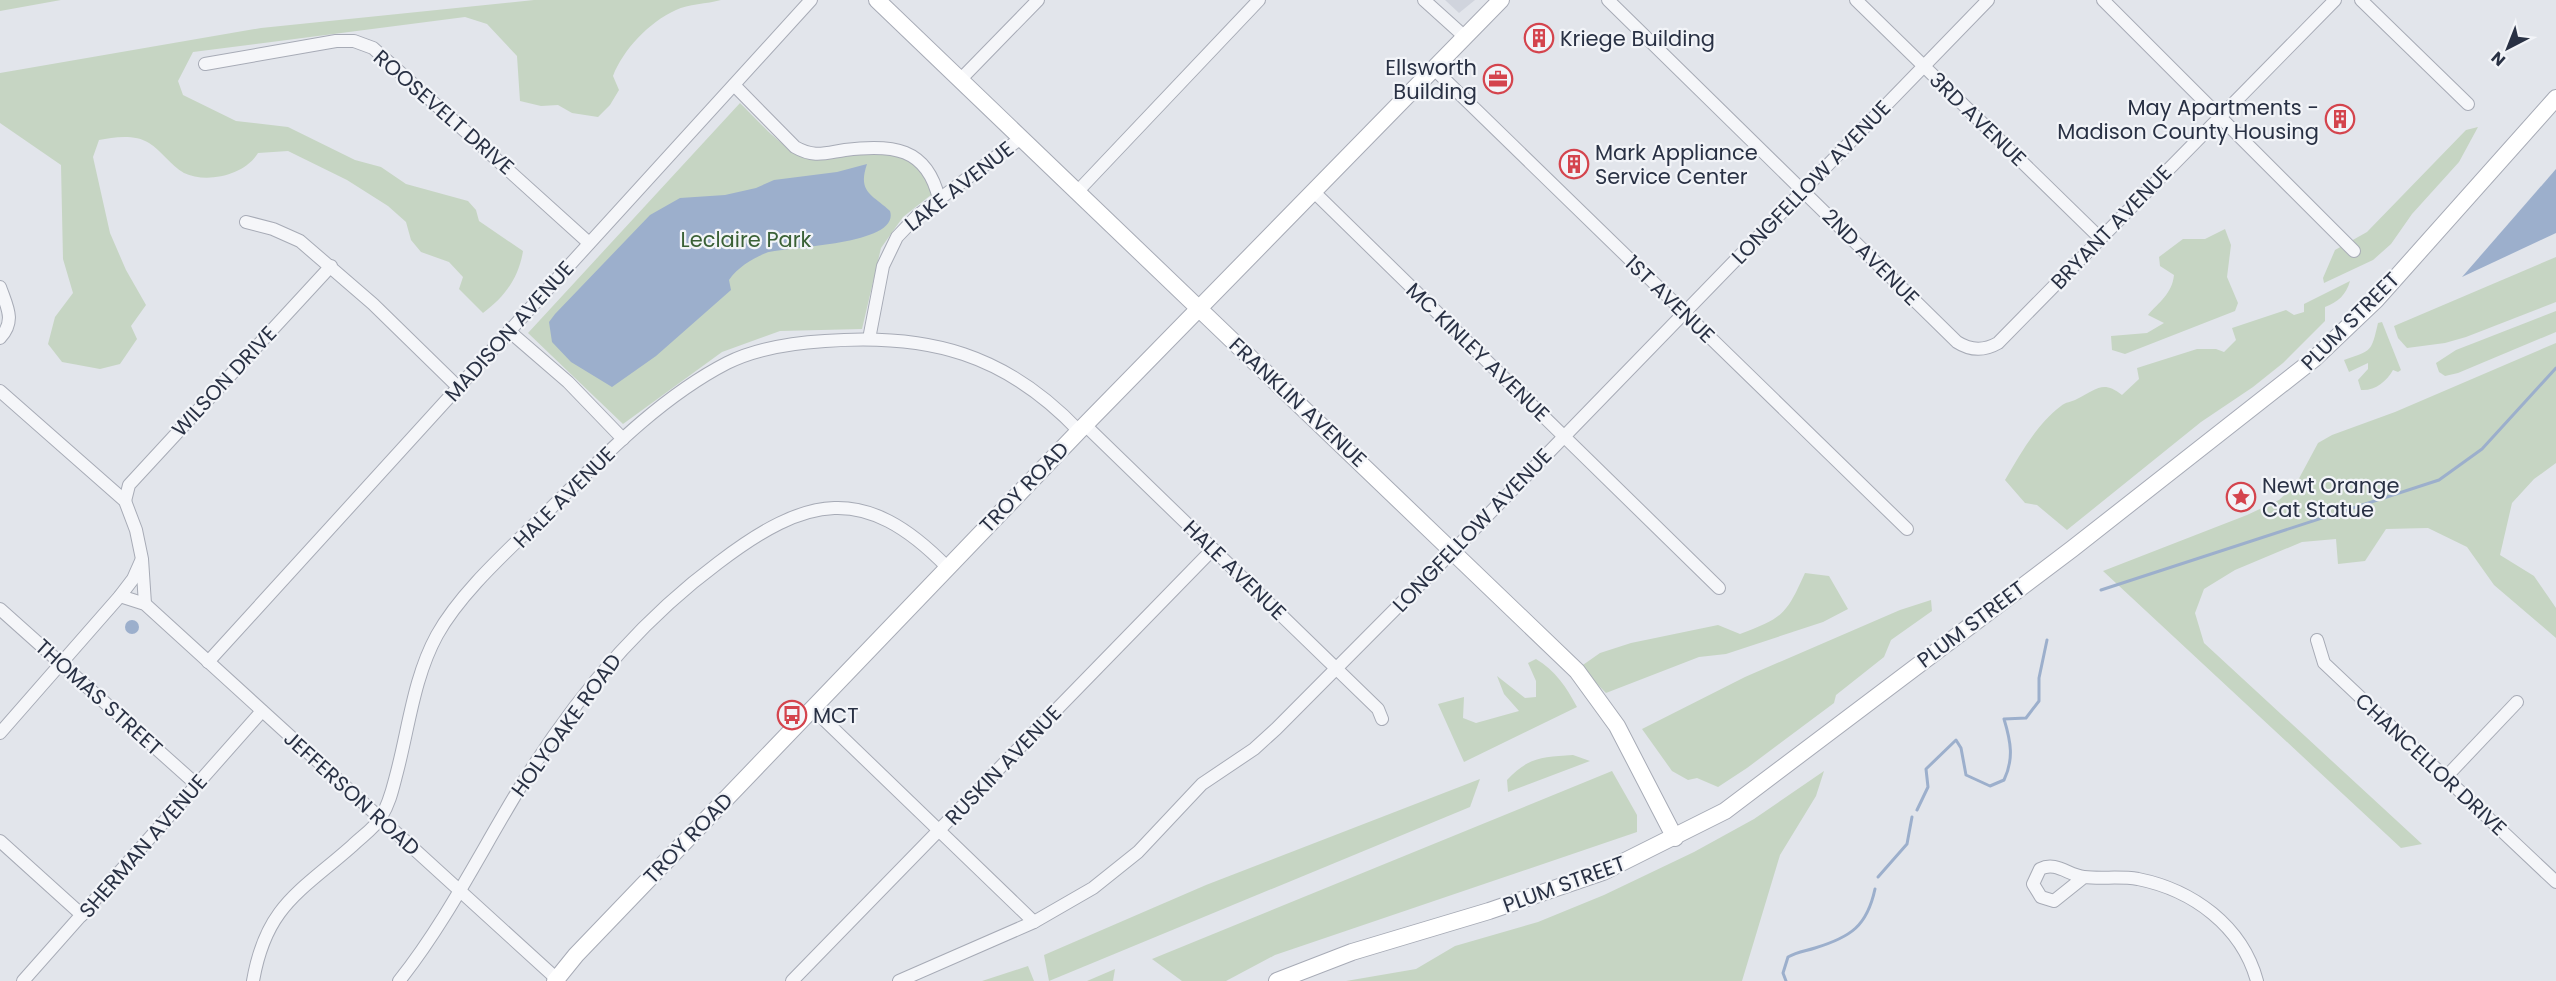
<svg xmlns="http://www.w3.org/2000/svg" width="2556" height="981" viewBox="0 0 2556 981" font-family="Poppins,sans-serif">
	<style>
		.built { fill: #d0d4dd }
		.green { fill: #c6d5c3 }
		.water { fill: #9cafcc }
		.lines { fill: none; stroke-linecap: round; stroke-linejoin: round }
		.stream { stroke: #9cafcc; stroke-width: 3 }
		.street-casing { stroke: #a7abb6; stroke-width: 14 }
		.secondary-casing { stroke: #a7abb6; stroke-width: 18 }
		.street { stroke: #f5f6f9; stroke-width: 12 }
		.secondary { stroke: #fff; stroke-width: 16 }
		.labels { text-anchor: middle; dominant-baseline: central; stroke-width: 4.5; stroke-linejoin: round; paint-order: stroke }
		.poi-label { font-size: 21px; fill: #293144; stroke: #f2f4f8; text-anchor: start }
		.street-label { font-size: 21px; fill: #293144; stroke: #f2f4f8 }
		.park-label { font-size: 21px; fill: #3a6136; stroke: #f2f4f8 }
	</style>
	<rect width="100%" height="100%" fill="#e2e5eb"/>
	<path class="built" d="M1445,0h30l-16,13z"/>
	<g class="green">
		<path d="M0,0h61l-61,11z"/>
		<path d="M534,0h187c-14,4 -33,4 -45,10 -27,12 -53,40 -63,66l6,14 -9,15 -12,12 -26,-4 -14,-8 -17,1 -21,-5 -3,-45 -30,-32 -22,-7 -272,35 -15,29 5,14 53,26 52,6 67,33 26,7 25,17 62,17 8,9 3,11 44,30c-4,26 -18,46 -40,62l-24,-24 4,-12 -14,-15 -28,-10 -10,-12 -5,-18 -18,-16 -41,-26 -59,-29 -30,2c-13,22 -51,31 -74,20 -14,-8 -22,-22 -35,-30 -14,-9 -35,-6 -50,-3l-6,17 17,76 16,37 20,35 -15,21 6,13 -17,25 -20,5 -38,-7 -14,-18 7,-27 18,-24 -10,-34 -2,-94 -61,-42v-50l261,-45z"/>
		<path d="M740,103c19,18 45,51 72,55 35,5 85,-22 110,12 7,9 9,13 9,25l-28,22 -22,31 -19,81 -82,2 -58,21 -99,72 -95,-91z"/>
		<path d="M2478,127l-19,35 -47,52 -21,30 -18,16 -49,23 -1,-5 12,-28 32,-18 99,-102z"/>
		<path d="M2225,229l6,16 -4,32 11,26 -3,8 -110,43 -13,-4 -1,-14 36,-3 17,-10 -16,-8c11,-13 24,-21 26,-40l-14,-9 -1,-9 24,-18h22z"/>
		<path d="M2556,257v45l-90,35 -21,6 -38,5 -9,-10 -4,-12z"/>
		<path d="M2350,281c-4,14 -12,21 -25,26v14l-42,42 -30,24 -52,35 -134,108 -30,-25 -12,-2 -20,-23c16,-27 31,-55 56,-74 4,-4 11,-4 16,-7 20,-10 26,-19 45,-4l17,-16 -2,-11 60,-19h19l8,3 12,-12 -4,-12 54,-18 8,5 10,-3v-8z"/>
		<path d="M2556,311v21l-98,41 -13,3 -6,-4 -3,-9 20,-13z"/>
		<path d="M2382,322l19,48 -3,2 -5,-2c-7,12 -18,21 -32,20l-3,-10 10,-11v-6l-19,9 -5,-12c28,-10 27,-7 34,-37z"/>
		<path d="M2556,343v120l-22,16 -22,24 -12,52 34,21 22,32v30l-62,-53 -27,-38 -39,-19 -42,1 -21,32 -27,3 -2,-25 -34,3 -67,28 -31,19 -9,24 9,30 218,201 -21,4 -298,-277 144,-56 32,-15 17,-16 22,-41 14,-8 63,-23z"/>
		<path d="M1805,573l24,3 19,33 -25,13 -97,32 -27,3 -93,36 -26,-26 20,-14 31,-10 87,-18 22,9c43,-16 46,-19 65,-61z"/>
		<path d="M1931,600l1,11 -41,29 -7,17 -48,38 -2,8 -87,65 -29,19 -21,-9 -9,2 -16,-9 -30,-42 103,-52 155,-67z"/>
		<path d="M1536,659c19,11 31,29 41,48l-113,55 -26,-58 26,-7 -1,21 13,5 43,-12 -15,-17 -7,-18 28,22 11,-1v-16l-8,-18z"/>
		<path d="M1573,755l17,6 -82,31 -1,-12c21,-23 36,-23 66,-25z"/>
		<path d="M1612,771l25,44v17l-362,123 -49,26h-44l-30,-22z"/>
		<path d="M1824,771l-8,25 -36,59 -38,126h-396l70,-12 39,-23 83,-24 66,-27 90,-43 60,-33z"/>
		<path d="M1480,779l-10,28 -421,174 -5,-26 162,-70z"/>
		<path d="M1028,966l6,15h-52z"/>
		<path d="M1115,969l-2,12h-26z"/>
	</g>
	<g class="water">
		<path d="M867,164c-10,29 6,31 23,47 11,35 -105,35 -124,42 -14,6 -28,14 -37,27l2,10 -75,66 -44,31 -41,-25 -19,-20 -3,-20 6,-8 95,-99 30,-17 45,-3 31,-7 18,-8 63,-8z"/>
		<path d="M2556,169v64l-94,44z"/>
		<circle cx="132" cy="627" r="7"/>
	</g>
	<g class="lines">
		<g class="stream">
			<path d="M2101,590l338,-110 43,-31 74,-81"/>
			<path d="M1917,810l11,-23 -2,-18 30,-29 5,8 5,27 24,11 14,-6c10,-21 7,-38 0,-61l22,-1 13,-17v-23l8,-38"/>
			<path d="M1878,877l29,-33 5,-27"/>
			<path d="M1786,981l-3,-8 5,-16c9,-5 18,-6 27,-9 36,-11 52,-22 60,-59"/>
		</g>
		<g class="street-casing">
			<g id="street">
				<path d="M1424,0l41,37"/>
				<path d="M1608,0l349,342c14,9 27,9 41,1l337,-343"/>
				<path d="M1856,0l244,238"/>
				<path d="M2103,0l251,251"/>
				<path d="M2361,0l107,104"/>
				<path d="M205,64l131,-23h18l19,7 216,195"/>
				<path d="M1434,69l473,460"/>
				<path d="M960,80l78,-80"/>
				<path d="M734,85l61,62c19,11 30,6 50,3 47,-6 82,-3 94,49"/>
				<path d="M1313,191l406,397"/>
				<path d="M1077,192l182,-192"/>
				<path d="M246,222l27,7 27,12 73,63 85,83"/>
				<path d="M0,287c7,20 16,34 0,51"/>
				<path d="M509,331l59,51 55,57"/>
				<path d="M869,339l14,-73 14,-29 21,-22 103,-77"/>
				<path d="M0,391l125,110 11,29 6,29 3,45"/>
				<path d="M1085,425l293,284 4,10"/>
				<path d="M125,501l4,-16 202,-219"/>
				<path d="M120,596l25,8 414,377"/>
				<path d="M0,609l197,176"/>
				<path d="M2317,640l7,23 232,219"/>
				<path d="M208,662l603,-662"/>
				<path d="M812,708l222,214"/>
				<path d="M0,733l120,-137 13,-17 8,-18"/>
				<path d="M2445,778l72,-76"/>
				<path d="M0,841l82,74"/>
				<path d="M2084,877l-30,24 -13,-4 -8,-13 7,-15c16,-8 28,6 44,8 18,2 36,-1 54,2 55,11 104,47 119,102"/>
				<path d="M23,981l239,-270"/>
				<path d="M253,981c13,-75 47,-89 99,-135 9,-9 23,-18 29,-29 9,-14 12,-30 16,-45 12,-46 17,-95 40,-137 25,-45 75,-88 111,-124 54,-53 111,-113 179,-148 30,-15 65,-20 98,-22 104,-8 181,13 254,90"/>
				<path d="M399,981c47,-59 81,-128 120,-192 53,-87 117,-165 199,-226 88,-67 146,-81 229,4"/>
				<path d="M792,981l421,-432"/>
				<path d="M899,981l135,-59 59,-34 45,-36 64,-68 52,-35 22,-20 178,-179 534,-550"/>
			</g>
		</g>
		<g class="secondary-casing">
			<g id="secondary">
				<path d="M877,0l700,671 40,55 58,112"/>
				<path d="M555,981l21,-26 503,-524 422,-431"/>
				<path d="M1277,981l75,-29 137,-41 114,-39 122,-61 347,-262 242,-190 62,-59 180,-202"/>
			</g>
		</g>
		<use href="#street" class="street"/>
		<use href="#secondary" class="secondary"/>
	</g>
	<defs>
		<g id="building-ring" transform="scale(1.5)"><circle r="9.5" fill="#f2f4f8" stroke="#d4444d" stroke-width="1.5"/><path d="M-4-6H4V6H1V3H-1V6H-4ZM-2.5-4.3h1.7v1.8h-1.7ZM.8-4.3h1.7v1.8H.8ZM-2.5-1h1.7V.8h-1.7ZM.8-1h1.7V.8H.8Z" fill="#d4444d"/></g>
		<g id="office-ring" transform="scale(1.5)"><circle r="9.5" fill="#f2f4f8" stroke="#d4444d" stroke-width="1.5"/><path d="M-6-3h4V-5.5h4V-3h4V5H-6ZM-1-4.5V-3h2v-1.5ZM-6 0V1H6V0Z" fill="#d4444d"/></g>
		<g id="sight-ring" transform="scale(1.5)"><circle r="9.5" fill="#f2f4f8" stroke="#d4444d" stroke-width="1.5"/><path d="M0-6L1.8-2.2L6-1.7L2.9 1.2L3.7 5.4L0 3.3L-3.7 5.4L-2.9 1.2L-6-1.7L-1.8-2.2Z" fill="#d4444d"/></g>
		<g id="bus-ring" transform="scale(1.5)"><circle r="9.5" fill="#f2f4f8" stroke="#d4444d" stroke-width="1.5"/><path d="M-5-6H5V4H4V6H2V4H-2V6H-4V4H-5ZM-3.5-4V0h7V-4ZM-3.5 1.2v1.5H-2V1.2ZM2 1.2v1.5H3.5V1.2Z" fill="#d4444d"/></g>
	</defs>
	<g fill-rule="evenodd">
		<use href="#building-ring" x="1539" y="38"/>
		<use href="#office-ring" x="1498" y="79"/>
		<use href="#building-ring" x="2340" y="119"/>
		<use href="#building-ring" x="1574" y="164"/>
		<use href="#sight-ring" x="2241" y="497"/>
		<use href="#bus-ring" x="792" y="715"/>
	</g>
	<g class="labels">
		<g class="poi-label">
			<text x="1560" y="38">Kriege Building</text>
			<text x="1477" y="67" text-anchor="end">Ellsworth<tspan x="1477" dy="24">Building</tspan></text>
			<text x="2319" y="107" text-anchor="end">May Apartments -<tspan x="2319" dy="24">Madison County Housing</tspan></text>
			<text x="1595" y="152">Mark Appliance<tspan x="1595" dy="24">Service Center</tspan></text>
			<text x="2262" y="485">Newt Orange<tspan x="2262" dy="24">Cat Statue</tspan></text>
			<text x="813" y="715">MCT</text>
		</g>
		<g class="street-label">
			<text transform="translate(444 112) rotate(41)">ROOSEVELT DRIVE</text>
			<text transform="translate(1978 119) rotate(44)">3RD AVENUE</text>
			<text transform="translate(1811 182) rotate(-46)">LONGFELLOW AVENUE</text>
			<text transform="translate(959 186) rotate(-38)">LAKE AVENUE</text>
			<text transform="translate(2111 227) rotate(-46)">BRYANT AVENUE</text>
			<text transform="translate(1871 257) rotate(45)">2ND AVENUE</text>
			<text transform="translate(1670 299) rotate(44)">1ST AVENUE</text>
			<text transform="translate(2350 321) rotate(-45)">PLUM STREET</text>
			<text transform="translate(509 331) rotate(-48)">MADISON AVENUE</text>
			<text transform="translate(1478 352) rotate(44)">MC KINLEY AVENUE</text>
			<text transform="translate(224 381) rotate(-47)">WILSON DRIVE</text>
			<text transform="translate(1298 402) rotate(43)">FRANKLIN AVENUE</text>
			<text transform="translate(1024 487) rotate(-46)">TROY ROAD</text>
			<text transform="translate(564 497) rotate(-45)">HALE AVENUE</text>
			<text transform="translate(1472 530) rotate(-46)">LONGFELLOW AVENUE</text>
			<text transform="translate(1235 570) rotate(44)">HALE AVENUE</text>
			<text transform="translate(1971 624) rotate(-37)">PLUM STREET</text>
			<text transform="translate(99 697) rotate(42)">THOMAS STREET</text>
			<text transform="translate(566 725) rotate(-54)">HOLYOAKE ROAD</text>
			<text transform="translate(2431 764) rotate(43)">CHANCELLOR DRIVE</text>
			<text transform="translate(1003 765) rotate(-46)">RUSKIN AVENUE</text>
			<text transform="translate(352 793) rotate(42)">JEFFERSON ROAD</text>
			<text transform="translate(688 838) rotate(-46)">TROY ROAD</text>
			<text transform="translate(143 846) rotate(-49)">SHERMAN AVENUE</text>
			<text transform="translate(1564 884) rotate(-20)">PLUM STREET</text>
		</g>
		<g class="park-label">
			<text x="746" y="239">Leclaire Park</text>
		</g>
	</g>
	<g transform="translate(2508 48) rotate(222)" stroke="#f2f4f8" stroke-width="4.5" paint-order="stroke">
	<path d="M0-4.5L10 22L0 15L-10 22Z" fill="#293144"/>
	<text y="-9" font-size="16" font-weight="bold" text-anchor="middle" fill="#293144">N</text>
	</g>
</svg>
